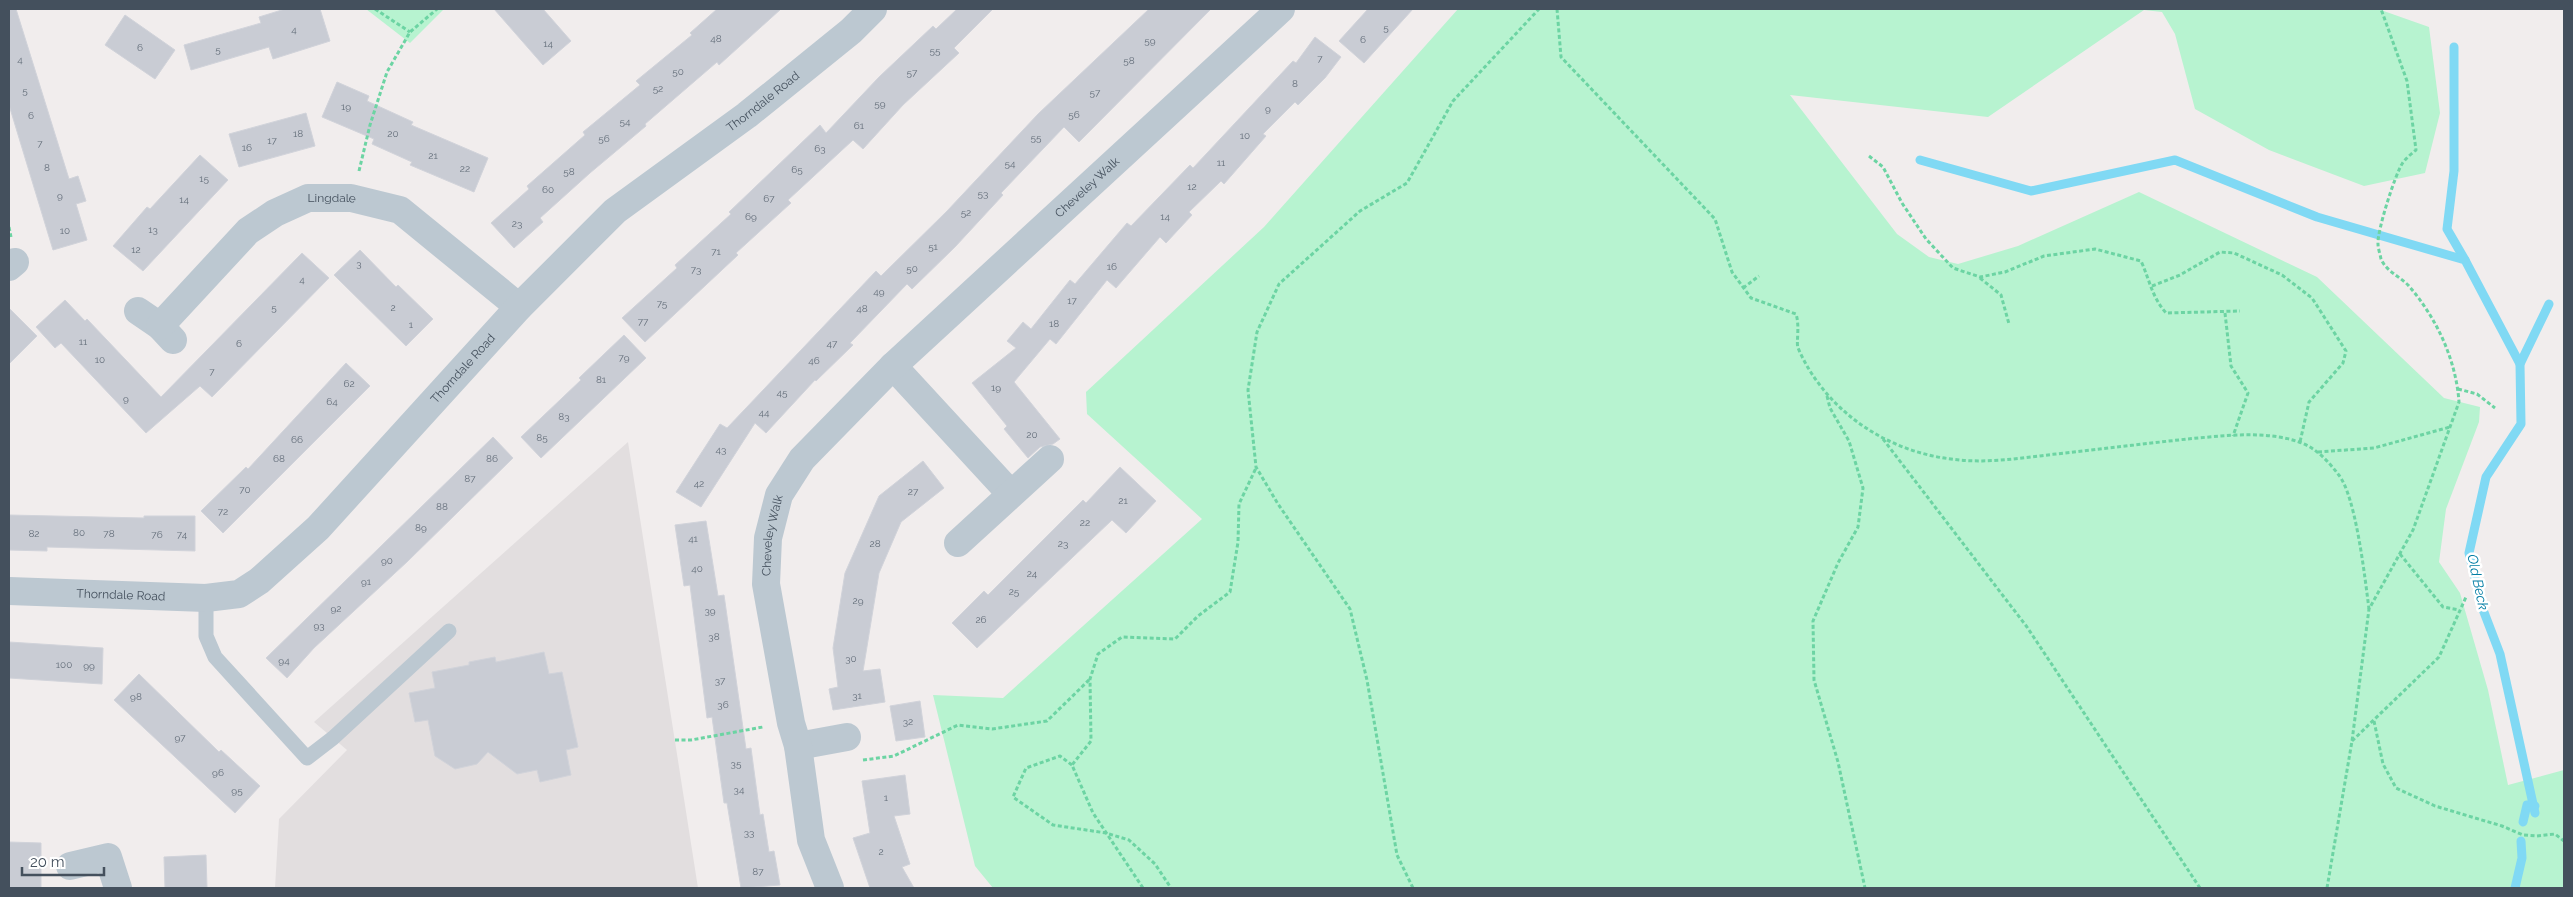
<svg xmlns="http://www.w3.org/2000/svg" width="2573" height="897" viewBox="0 0 2573 897" font-family="Raleway,sans-serif">
	<style>
		.education { fill: #e2dedf }
		.green { fill: #b7f3d0 }
		.lines { fill: none; stroke-linecap: round; stroke-linejoin: round }
		.stream { stroke: #80d9f4; stroke-width: 9 }
		.building { fill: #c9ccd4; stroke: #d1d3da }
		.path { stroke: #6cd4a3; stroke-width: 3; stroke-dasharray: 4 2.5; stroke-linecap: butt }
		.service { stroke: #bcc8d1; stroke-width: 15 }
		.minor { stroke: #bcc8d1; stroke-width: 28 }
		.labels { text-anchor: middle; dominant-baseline: central; stroke-width: 5; stroke-linejoin: round; paint-order: stroke }
		.number-label { font-size: 10px; fill: #656f7b }
		.street-label { font-size: 12px; fill: #44505d; stroke: #fff }
		.water-label { font-size: 14px; font-style: italic; fill: #027da4; stroke: #fff }
	</style>
	<rect width="100%" height="100%" fill="#f1eded"/>
	<path class="education" d="M628,442l70,446h-423l4,-69 68,-69 -33,-28z"/>
	<g class="green">
		<path d="M366,9h78l-34,34z"/>
		<path d="M1458,9h920l51,18 11,86 -15,60 -61,13 -95,-36 -74,-41 -20,-75 -13,-22 -18,-2 -156,107 -198,-22 107,139 32,23 29,7 60,-18 121,-54 178,85 127,121 36,9 -1,15 -33,87 -7,53 21,31 28,97 20,95 56,-15v118h-1571l-18,-22 -42,-171 70,3 199,-179 -115,-105 -1,-22 178,-165z"/>
	</g>
	<g class="lines">
		<g class="stream">
			<path d="M2454,47v124l-7,58 18,31"/>
			<path d="M1920,160l111,31 144,-31 142,57 148,43 55,104"/>
			<path d="M2535,813l-35,-159 -18,-47 -13,-54 17,-76 35,-53 -1,-60 29,-60"/>
			<path d="M2523,822l4,-17 8,1"/>
			<path d="M2515,888l7,-30 -1,-17"/>
		</g>
	</g>
	<g class="building">
		<path d="M9,9h7l53,170 9,-3 8,25 -10,3 11,36 -34,10 -44,-145z"/>
		<path d="M285,9h35l10,32 -57,18 -4,-12 -78,23 -7,-25 77,-22 -2,-6z"/>
		<path d="M494,9h49l28,32 -28,24z"/>
		<path d="M717,9h64l-62,56 -2,-3 -72,62 1,2 -56,47 -50,45 3,4 -29,26 -23,-25 38,-34 -2,-3 58,-51 -2,-3 57,-47 -4,-4 56,-46 -2,-2z"/>
		<path d="M957,9h36l-39,39 5,5 -56,52 -40,44 -10,-9 -65,60 3,3 -55,50 2,2 -93,87 -23,-24 55,-50 -2,-3 56,-51 -2,-2 91,-87 6,8 53,-56 54,-51 3,3z"/>
		<path d="M1149,9h62l-132,133 -15,-15 -63,66 2,2 -48,52 -43,42 -5,-5 -57,59 3,2 -37,36 -1,-1 -49,53 -11,-10 -54,84 -25,-15 44,-68 7,4 149,-157 5,5 66,-65 91,-97z"/>
		<path d="M1368,9h45l-49,54 -25,-22z"/>
		<path d="M125,15l50,35 -20,29 -50,-34z"/>
		<path d="M1315,37l26,20 -16,21 -27,27 -3,-3 -32,32 3,2 -42,48 -3,-3 -32,31 3,3 -26,28 -6,-6 -44,51 -9,-8 -51,64 -6,-5 -36,43 46,57 -7,5 -13,3 -12,11 -24,-29 3,-3 -35,-43 44,-35 -9,-7 16,-19 8,7 39,-49 5,4 52,-61 4,3 59,-61 3,3 100,-107 3,2z"/>
		<path d="M337,82l32,14 -2,5 46,21 -2,3 77,33 -14,34 -64,-27 2,-3 -40,-18 2,-5 -52,-22z"/>
		<path d="M306,113l9,33 -76,21 -10,-33z"/>
		<path d="M200,155l28,25 -85,91 -30,-25 34,-39 3,2z"/>
		<path d="M360,250l36,37 2,-2 35,34 -27,27 -72,-71z"/>
		<path d="M302,253l27,25 -117,119 -12,-11 -54,47 -85,-90 -6,5 -19,-21 29,-27 20,21 2,-2 74,78z"/>
		<path d="M9,308l28,28 -28,28z"/>
		<path d="M624,335l22,23 -105,100 -20,-21 60,-57 -2,-2z"/>
		<path d="M346,363l24,23 -147,147 -22,-22 45,-44 2,2z"/>
		<path d="M493,437l20,21 -105,103 -94,87 -27,30 -21,-20z"/>
		<path d="M923,461l21,27 -43,34 -22,51 -16,98 17,-2 5,33 -52,8 -4,-21 9,-2 -5,-39 12,-75 34,-77z"/>
		<path d="M1120,467l36,34 -30,32 -14,-13 -135,128 -25,-25 32,-32 4,4 95,-95 3,3z"/>
		<path d="M9,515l135,3v-2h51v35l-148,-4v4l-38,-1z"/>
		<path d="M706,521l12,75 6,-1 22,154 5,-1 9,67 3,-1 6,38 5,-1 6,34 -39,3 -14,-85h-3l-12,-86 -5,1 -17,-133 -6,1 -9,-61z"/>
		<path d="M9,642l94,6 -1,36 -93,-6z"/>
		<path d="M544,652l5,22 13,-2 16,75 -12,3 5,25 -31,7 -3,-12 -20,4 -29,-22 -11,12 -22,5 -20,-13 -7,-36 -13,2 -6,-29 26,-5 -3,-16 37,-7v-3l26,-5 1,5z"/>
		<path d="M139,674l80,78 2,-2 39,36 -25,27 -121,-113z"/>
		<path d="M920,701l5,36 -29,4 -6,-35z"/>
		<path d="M905,775l5,39 -16,2 16,48 -8,3 12,21h-44l-17,-50 17,-5 -8,-52z"/>
		<path d="M9,842l32,1v45h-32z"/>
		<path d="M206,855l1,33h-42l-1,-31z"/>
	</g>
	<g class="lines">
		<g class="path">
			<path d="M375,9l35,23"/>
			<path d="M1557,9l4,48 154,162 17,53 19,26 45,16c4,12 0,29 2,34 27,62 87,103 153,111 35,5 70,-1 105,-5 44,-5 87,-10 131,-15 35,-3 78,-9 112,3 16,5 29,19 39,32 18,21 27,105 31,135"/>
			<path d="M1869,156l14,11 19,36 24,36 27,29 27,9 25,-5 39,-16 51,-7 46,12c9,20 11,36 25,52l74,-2"/>
			<path d="M359,171l11,-46 17,-53 23,-40 27,-23"/>
			<path d="M9,227l2,10"/>
			<path d="M1980,278l21,17 8,29"/>
			<path d="M2152,286l28,-11 40,-23 14,1 48,22 30,23 34,53 -3,12 -34,39 -9,40"/>
			<path d="M1743,288l16,-12"/>
			<path d="M2225,313l6,53 17,27 -15,43"/>
			<path d="M2458,389l19,5 18,14"/>
			<path d="M1827,396l3,12 19,33 14,47 -5,39 -20,36 -25,58 1,59 24,82 27,126"/>
			<path d="M1883,439l144,188 173,261"/>
			<path d="M2318,452l56,-4 76,-21"/>
			<path d="M2400,554l43,53 16,3"/>
			<path d="M2374,721l9,43 13,24 39,18 67,20 21,9 14,1 18,-2 9,7"/>
			<path d="M675,740h16l72,-13"/>
			<path d="M2352,741l87,-84 27,-60"/>
			<path d="M863,760l31,-4 64,-31 34,4 55,-8 43,-42"/>
			<path d="M1072,765l-12,-9 -34,12 -13,29 40,28 53,8 23,7 26,24 16,24"/>
			<path d="M1143,888l-50,-75 -21,-48 19,-24 -1,-62 8,-25 24,-17 53,2 23,-23 32,-24 8,-50 1,-38 17,-36"/>
			<path d="M1413,888l-16,-33 -30,-175 -17,-71 -72,-105 -22,-37 -8,-77 9,-58 22,-48 81,-73 47,-28 46,-82 86,-92"/>
			<path d="M2327,888l25,-147 17,-132 44,-79 46,-128c-3,-43 -23,-85 -51,-117 -9,-9 -22,-14 -27,-26 -1,-5 -3,-11 -3,-15 -1,-13 17,-69 24,-80 3,-5 9,-10 14,-14l-9,-69 -26,-72"/>
		</g>
		<path class="service" d="M206,598v38l9,21 92,101 26,-20 116,-107"/>
		<g class="minor">
			<path d="M9,267l6,-5"/>
			<path d="M138,311l22,15 13,14"/>
			<path id="s1" d="M160,326l88,-95 27,-18 33,-15h43l49,12 119,97"/>
			<path d="M893,366l117,127"/>
			<path d="M958,543l92,-84"/>
			<path id="s2" d="M9,591l197,7 33,-4 20,-13 59,-53 201,-221 96,-96 132,-96 104,-84 22,-22"/>
			<path d="M798,746l49,-9"/>
			<path d="M70,866l38,-9 10,31"/>
			<path id="s3" d="M830,888l-19,-48 -13,-94 -7,-23 -25,-139 2,-46 11,-43 23,-36 91,-93 388,-357"/>
		</g>
	</g>
	<g class="labels">
		<g class="number-label">
			<text x="1386" y="27">5</text>
			<text x="294" y="29">4</text>
			<text x="716" y="38">48</text>
			<text x="1363" y="39">6</text>
			<text x="1150" y="40">59</text>
			<text x="548" y="43">14</text>
			<text x="140" y="47">6</text>
			<text x="218" y="49">5</text>
			<text x="935" y="50">55</text>
			<text x="1320" y="58">7</text>
			<text x="20" y="59">4</text>
			<text x="1129" y="60">58</text>
			<text x="678" y="71">50</text>
			<text x="912" y="72">57</text>
			<text x="1295" y="83">8</text>
			<text x="658" y="88">52</text>
			<text x="25" y="90">5</text>
			<text x="1095" y="92">57</text>
			<text x="880" y="103">59</text>
			<text x="346" y="106">19</text>
			<text x="1268" y="108">9</text>
			<text x="1074" y="114">56</text>
			<text x="31" y="115">6</text>
			<text x="625" y="121">54</text>
			<text x="859" y="125">61</text>
			<text x="298" y="133">18</text>
			<text x="393" y="133">20</text>
			<text x="1245" y="135">10</text>
			<text x="1036" y="137">55</text>
			<text x="604" y="138">56</text>
			<text x="272" y="140">17</text>
			<text x="40" y="143">7</text>
			<text x="247" y="147">16</text>
			<text x="820" y="148">63</text>
			<text x="433" y="155">21</text>
			<text x="1221" y="162">11</text>
			<text x="1010" y="163">54</text>
			<text x="47" y="167">8</text>
			<text x="465" y="168">22</text>
			<text x="797" y="169">65</text>
			<text x="569" y="171">58</text>
			<text x="204" y="178">15</text>
			<text x="1192" y="186">12</text>
			<text x="548" y="189">60</text>
			<text x="983" y="193">53</text>
			<text x="60" y="195">9</text>
			<text x="769" y="198">67</text>
			<text x="184" y="199">14</text>
			<text x="966" y="212">52</text>
			<text x="751" y="216">69</text>
			<text x="1165" y="216">14</text>
			<text x="517" y="223">23</text>
			<text x="153" y="229">13</text>
			<text x="65" y="230">10</text>
			<text x="933" y="246">51</text>
			<text x="136" y="249">12</text>
			<text x="716" y="251">71</text>
			<text x="359" y="263">3</text>
			<text x="1112" y="266">16</text>
			<text x="912" y="268">50</text>
			<text x="696" y="269">73</text>
			<text x="302" y="279">4</text>
			<text x="879" y="291">49</text>
			<text x="1072" y="300">17</text>
			<text x="662" y="303">75</text>
			<text x="274" y="307">5</text>
			<text x="393" y="307">2</text>
			<text x="862" y="308">48</text>
			<text x="643" y="321">77</text>
			<text x="1054" y="323">18</text>
			<text x="411" y="324">1</text>
			<text x="83" y="341">11</text>
			<text x="239" y="343">6</text>
			<text x="832" y="343">47</text>
			<text x="624" y="357">79</text>
			<text x="100" y="359">10</text>
			<text x="814" y="360">46</text>
			<text x="212" y="371">7</text>
			<text x="601" y="379">81</text>
			<text x="349" y="383">62</text>
			<text x="996" y="387">19</text>
			<text x="782" y="392">45</text>
			<text x="126" y="398">9</text>
			<text x="332" y="401">64</text>
			<text x="764" y="412">44</text>
			<text x="564" y="416">83</text>
			<text x="1032" y="434">20</text>
			<text x="542" y="437">85</text>
			<text x="297" y="439">66</text>
			<text x="721" y="449">43</text>
			<text x="279" y="458">68</text>
			<text x="492" y="458">86</text>
			<text x="470" y="478">87</text>
			<text x="699" y="483">42</text>
			<text x="245" y="489">70</text>
			<text x="913" y="491">27</text>
			<text x="1123" y="500">21</text>
			<text x="442" y="506">88</text>
			<text x="223" y="511">72</text>
			<text x="1085" y="522">22</text>
			<text x="421" y="527">89</text>
			<text x="79" y="532">80</text>
			<text x="34" y="533">82</text>
			<text x="109" y="533">78</text>
			<text x="157" y="534">76</text>
			<text x="182" y="534">74</text>
			<text x="693" y="538">41</text>
			<text x="875" y="543">28</text>
			<text x="1063" y="543">23</text>
			<text x="387" y="560">90</text>
			<text x="697" y="568">40</text>
			<text x="1032" y="573">24</text>
			<text x="366" y="581">91</text>
			<text x="1014" y="591">25</text>
			<text x="858" y="600">29</text>
			<text x="336" y="608">92</text>
			<text x="710" y="610">39</text>
			<text x="981" y="619">26</text>
			<text x="319" y="625">93</text>
			<text x="714" y="636">38</text>
			<text x="851" y="658">30</text>
			<text x="284" y="660">94</text>
			<text x="64" y="664">100</text>
			<text x="89" y="665">99</text>
			<text x="720" y="680">37</text>
			<text x="857" y="695">31</text>
			<text x="136" y="696">98</text>
			<text x="723" y="704">36</text>
			<text x="908" y="721">32</text>
			<text x="180" y="737">97</text>
			<text x="736" y="763">35</text>
			<text x="218" y="772">96</text>
			<text x="739" y="789">34</text>
			<text x="237" y="790">95</text>
			<text x="886" y="797">1</text>
			<text x="749" y="832">33</text>
			<text x="881" y="851">2</text>
			<text x="758" y="871">87</text>
		</g>
		<g class="street-label">
			<text stroke="none"><textPath href="#s2" startOffset="952">Thorndale Road</textPath></text>
			<text stroke="none"><textPath href="#s3" startOffset="839">Cheveley Walk</textPath></text>
			<text stroke="none"><textPath href="#s1" startOffset="222">Lingdale</textPath></text>
			<text stroke="none"><textPath href="#s2" startOffset="549">Thorndale Road</textPath></text>
			<text stroke="none"><textPath href="#s3" startOffset="361">Cheveley Walk</textPath></text>
			<text stroke="none"><textPath href="#s2" startOffset="112">Thorndale Road</textPath></text>
		</g>
		<g class="water-label">
			<text transform="translate(2478 582) rotate(78)">Old Beck</text>
		</g>
	</g>
	<rect width="2573" height="897" fill="none" stroke="#44505d" stroke-width="20"/>
	<path d="M22 867v8h82v-8" fill="none" stroke="#44505d" stroke-width="2.5"/>
	<text x="30" y="867" font-size="15" fill="#44505d" stroke="#ffffff" stroke-width="4" paint-order="stroke">20 m</text>
</svg>
